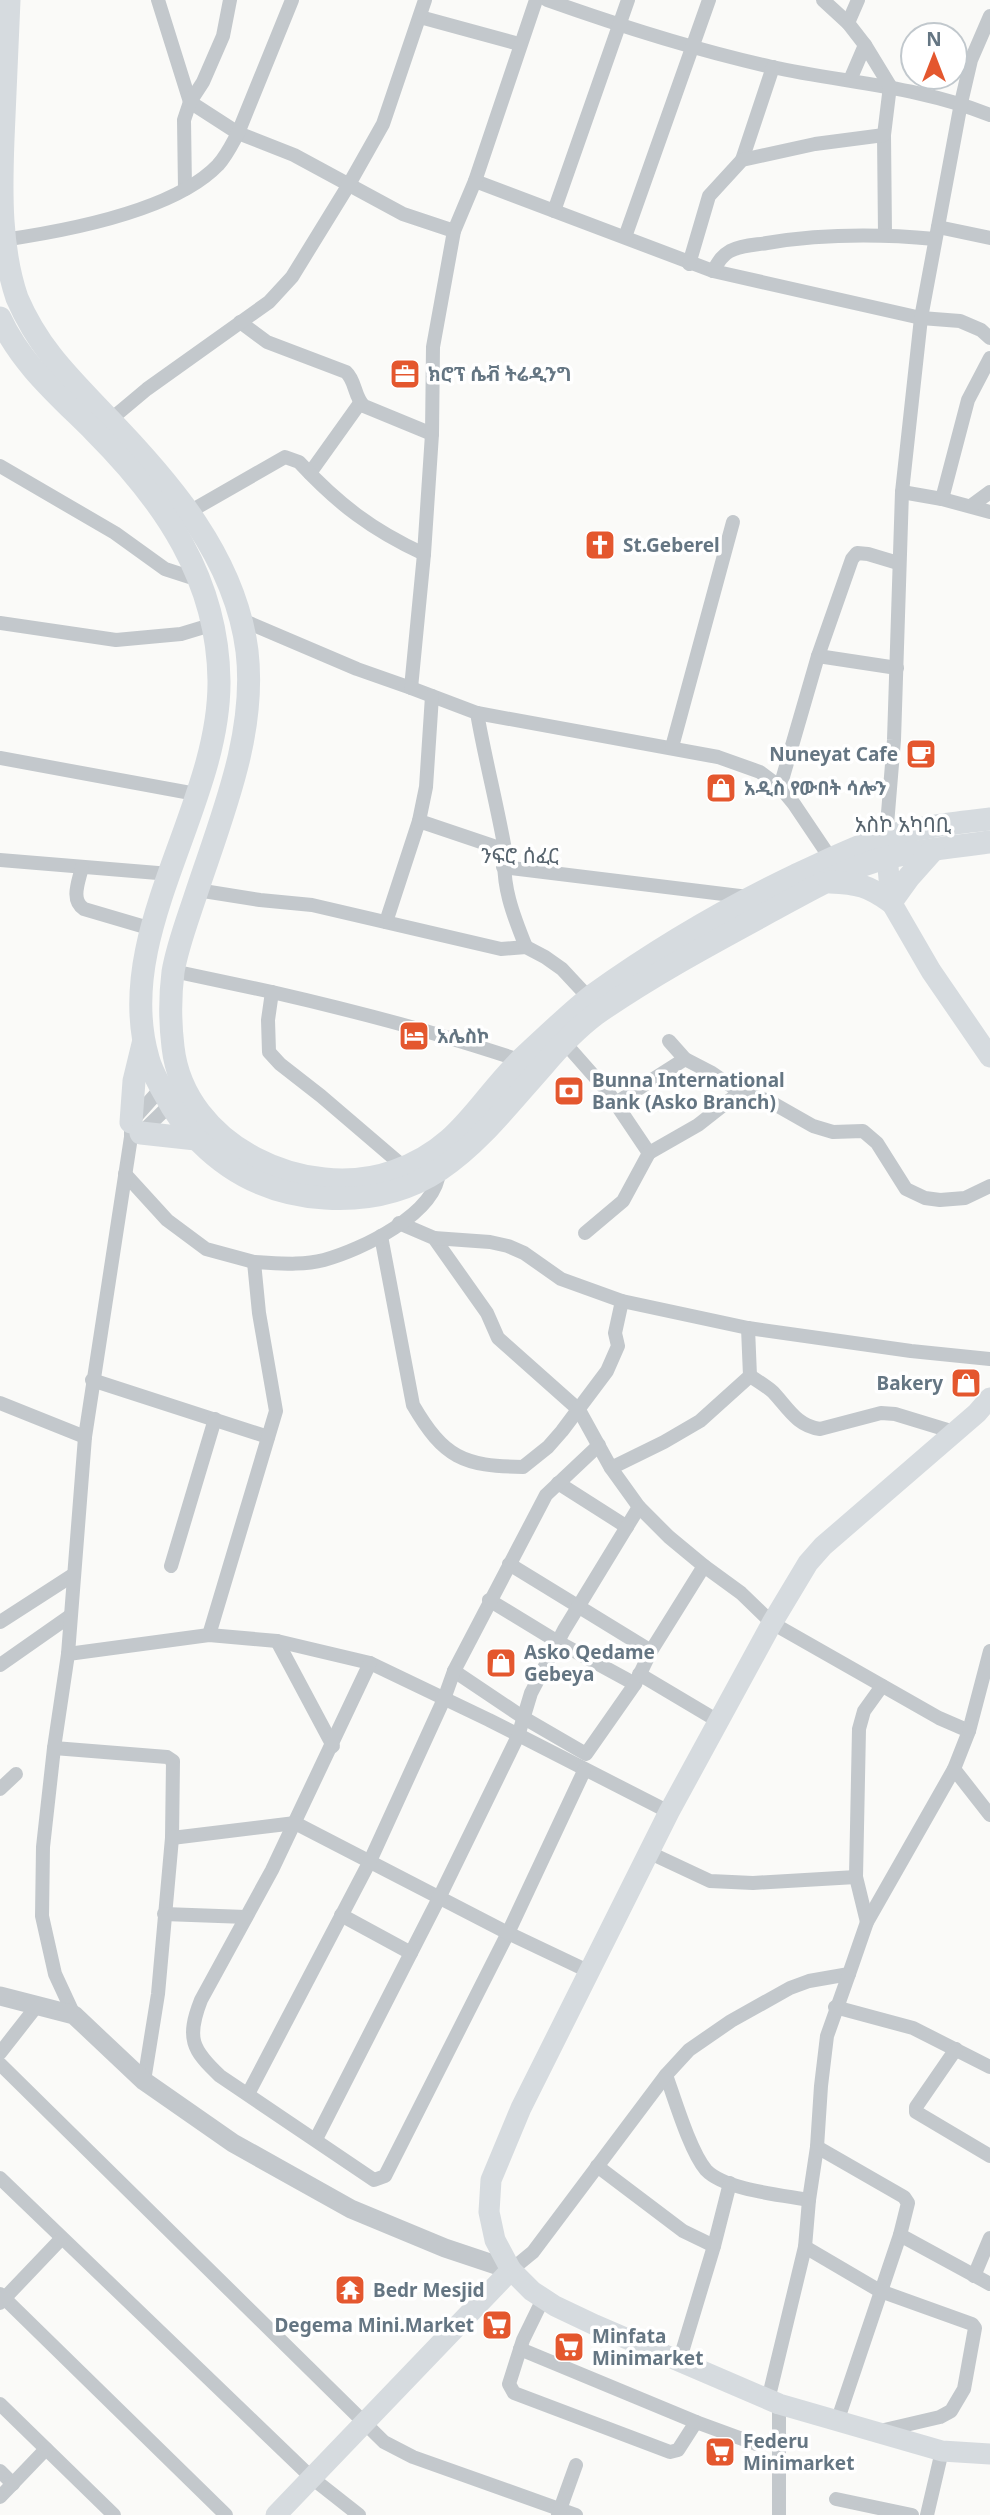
<svg xmlns="http://www.w3.org/2000/svg" width="990" height="2515" viewBox="0 0 990 2515" font-family="'Noto Sans','Noto Sans Ethiopic',sans-serif">
	<style>
		.lines { fill: none; stroke-linecap: round; stroke-linejoin: round }
		.minor { stroke: #c3c8cc; stroke-width: 14 }
		.tertiary { stroke: #c3c8cc; stroke-width: 19 }
		.secondary { stroke: #d6dbdf; stroke-width: 21 }
		.primary { stroke: #d6dbdf; stroke-width: 23 }
		.labels { text-anchor: middle; dominant-baseline: central; stroke-width: 7; stroke-linejoin: round; paint-order: stroke }
		.poi-label { font-size: 19px; font-weight: bold; fill: #657683; stroke: #fff; text-anchor: start }
		.neighbourhood-label { font-size: 21px; fill: #57646e; stroke: #fff }
	</style>
	<rect width="100%" height="100%" fill="#fafaf8"/>
	<g class="lines">
		<g class="minor">
			<path d="M158,0l32,102 48,31 56,22 109,59 51,17"/>
			<path d="M547,0c73,26 148,50 225,67 74,16 146,19 218,48"/>
			<path d="M823,0l25,23"/>
			<path d="M858,0l-10,23 17,22 25,41 -6,49 1,99"/>
			<path d="M420,17l99,27"/>
			<path d="M850,80l15,-35"/>
			<path d="M742,160l31,-93"/>
			<path d="M475,181l238,90 208,47 39,3 21,9 9,8"/>
			<path d="M185,189l-1,-69 6,-18 13,-20 20,-46 7,-36"/>
			<path d="M554,211l74,-211"/>
			<path d="M938,227l52,11"/>
			<path d="M625,237l84,-237"/>
			<path d="M3,240c62,-9 171,-29 215,-75 9,-10 14,-21 20,-32l54,-133"/>
			<path d="M689,264l20,-68 33,-36 73,-16 69,-9"/>
			<path d="M713,271c5,-8 8,-15 17,-20 12,-6 25,-6 37,-8 55,-9 113,-9 168,-4"/>
			<path d="M240,322l27,20 79,30c10,9 8,25 18,34l68,28"/>
			<path d="M110,420l37,-31 122,-87 23,-25 56,-91 35,-62 42,-124"/>
			<path d="M0,466l115,67 50,36 34,11"/>
			<path d="M310,473l50,-70"/>
			<path d="M902,492l40,7 48,13"/>
			<path d="M942,499l26,-99 22,-42"/>
			<path d="M971,506l19,-14"/>
			<path d="M189,512l96,-55 14,5c39,42 73,68 125,92"/>
			<path d="M242,620l115,49 54,19 13,-134 8,-120 1,-87 21,-116 21,-50 61,-181"/>
			<path d="M0,623l116,17 65,-6 33,-10"/>
			<path d="M818,656l34,-97 5,-6 11,1 30,9"/>
			<path d="M411,688l66,25c8,46 20,91 28,137"/>
			<path d="M477,713l241,44 42,15 20,15 14,17 37,55"/>
			<path d="M672,747l61,-225"/>
			<path d="M0,758l196,36"/>
			<path d="M780,787l38,-131 79,12"/>
			<path d="M419,821l7,-34 6,-91"/>
			<path d="M886,837l8,-97 8,-248 19,-174 40,-215 10,-43 19,-44"/>
			<path d="M0,860l170,14"/>
			<path d="M82,867c-3,14 -12,33 2,42l68,20"/>
			<path d="M503,867l245,30"/>
			<path d="M197,890l63,10 52,5 189,44 25,-2 19,10 17,12 27,29"/>
			<path d="M386,922l33,-101 86,29c-4,34 8,65 21,97"/>
			<path d="M173,971l99,21"/>
			<path d="M669,1041l16,18 27,14 28,19 29,9 44,25 20,6 30,-1 14,12 29,46 19,9 15,2 25,-2 25,-12"/>
			<path d="M564,1042l44,50 41,61 -26,48 -38,32"/>
			<path d="M616,1103l69,-44"/>
			<path d="M140,1134l36,-35"/>
			<path d="M649,1153l49,-28 42,-33"/>
			<path d="M404,1167l-83,-71 -41,-32 -11,-12 -1,-32 4,-28c83,19 167,41 247,68"/>
			<path d="M125,1174l42,46 39,29 48,13"/>
			<path d="M399,1223l35,15 53,75 11,25 81,72 32,58 28,39 30,30 35,29 37,27 31,30 167,95 30,13 -15,38"/>
			<path d="M381,1236l32,169c31,53 50,61 110,62l25,-20 14,-16 45,-60 11,-25 -3,-13 7,-32"/>
			<path d="M434,1238l56,4 18,4 16,7 37,26 61,22 126,27 163,23 79,8"/>
			<path d="M750,1376c8,5 16,10 23,16 15,16 24,34 47,37l61,-16 14,1 59,18"/>
			<path d="M92,1380l176,57"/>
			<path d="M0,1403l85,34"/>
			<path d="M611,1468l53,-26 36,-21 50,-45 -2,-48"/>
			<path d="M558,1483l69,44"/>
			<path d="M509,1564l142,87"/>
			<path d="M171,1566l44,-147"/>
			<path d="M489,1600l69,42 77,42"/>
			<path d="M0,1622l73,-47"/>
			<path d="M209,1635l67,-224 -17,-98 -5,-51c24,1 47,4 70,-2 37,-10 112,-46 115,-88"/>
			<path d="M277,1641l56,105"/>
			<path d="M68,1654l141,-19 68,6 93,22 119,57 180,92"/>
			<path d="M370,1663l-98,207 -71,130c-15,38 -9,50 19,76l154,104 11,-4 123,-243 76,-162"/>
			<path d="M0,1665l70,-49"/>
			<path d="M454,1671l70,47 62,36 49,-70 16,-33 53,-85"/>
			<path d="M639,1674l79,47"/>
			<path d="M969,1731l21,-80"/>
			<path d="M54,1748l113,9 6,4 -1,77 -14,156 -14,87"/>
			<path d="M0,1789l16,-15"/>
			<path d="M172,1838l123,-15 213,110 80,38"/>
			<path d="M648,1852l62,29 43,2 103,-6"/>
			<path d="M164,1914l82,3"/>
			<path d="M341,1915l70,38"/>
			<path d="M867,1922l-11,-45 3,-148 5,-18 18,-25"/>
			<path d="M835,2007l78,21 77,39"/>
			<path d="M74,2015l-19,-41 -13,-58 1,-69 11,-99 14,-94 17,-217 46,-300v-15l34,-38"/>
			<path d="M956,2049l-40,58v5l74,44"/>
			<path d="M0,2053l36,-46"/>
			<path d="M0,2064l384,378 29,15 163,58"/>
			<path d="M666,2075c9,25 24,76 40,95 19,20 76,25 103,30"/>
			<path d="M248,2094l122,-233 74,-162 10,-28 92,-176 53,-50"/>
			<path d="M316,2139l123,-241 79,-162 13,-43 33,-63 75,-123"/>
			<path d="M817,2147l87,50 4,6 -8,32 -63,187"/>
			<path d="M597,2166l86,65 31,15"/>
			<path d="M0,2178l312,300 47,37"/>
			<path d="M900,2235l90,49"/>
			<path d="M805,2247l75,44 92,33 3,4 -11,61 -13,22 -11,6 -60,14"/>
			<path d="M511,2270l22,-18 133,-177 23,-25 42,-29 59,-33 19,-7 40,-7 18,-52 87,-153 36,46"/>
			<path d="M974,2276l16,-38"/>
			<path d="M0,2294l226,221"/>
			<path d="M543,2299l-20,41 -14,44 5,9 156,59 8,-2 18,-28"/>
			<path d="M0,2303l61,-64"/>
			<path d="M520,2349l176,73 60,22"/>
			<path d="M679,2362l35,-116 16,-63"/>
			<path d="M768,2400l37,-153 4,-47 8,-53 4,-61 6,-50 22,-62"/>
			<path d="M0,2404l114,111"/>
			<path d="M779,2404v111"/>
			<path d="M0,2471l13,13"/>
			<path d="M0,2497l46,-48"/>
			<path d="M836,2499l76,16"/>
			<path d="M558,2515l18,-50"/>
			<path d="M927,2515l15,-64"/>
		</g>
		<path class="tertiary" d="M0,1996l74,19 70,66 89,62 118,66 94,39 66,22"/>
		<g class="secondary">
			<path d="M886,843l5,59 40,69 59,86"/>
			<path d="M511,2270l21,21 23,15 40,19 184,79 163,47 48,3"/>
			<path d="M276,2515l235,-245 -16,-30 -6,-28 2,-32 30,-72 148,-296 103,-189 36,-60 15,-17 154,-133 13,-15"/>
		</g>
		<g class="primary">
			<path d="M9,0c-2,46 -4,93 -6,139 -2,53 -3,109 14,159 22,51 52,79 89,118 64,66 129,141 141,235 10,85 -27,169 -53,249 -8,24 -17,48 -21,72 -3,24 -3,50 0,75 11,99 133,156 222,124 69,-24 85,-75 134,-119 21,-19 42,-40 64,-57 64,-46 132,-86 203,-120 29,-13 58,-28 89,-38 33,-10 70,-14 105,-18"/>
			<path d="M0,318c21,46 59,78 94,113 70,70 124,148 125,250 1,126 -107,252 -71,377 3,12 9,22 15,33 10,19 22,37 38,52 34,34 76,52 124,55 109,7 153,-59 218,-132 16,-19 33,-37 53,-52 56,-39 116,-71 175,-103 37,-20 77,-44 118,-54 33,-7 68,-11 101,-15"/>
			<path d="M830,882c28,1 39,4 61,20l18,-25 24,-27"/>
			<path d="M131,1122l3,-41 9,-37"/>
			<path d="M141,1133l55,6"/>
		</g>
	</g>
	<defs>
		<g id="office-square" transform="scale(1.575)"><rect x="-9" y="-9" width="18" height="18" rx="4" fill="#e4572e" stroke="#fff"/><path d="M-6-3h4V-5.5h4V-3h4V5H-6ZM-1-4.5V-3h2v-1.5ZM-6 0V1H6V0Z" fill="#fff"/></g>
		<g id="church-square" transform="scale(1.575)"><rect x="-9" y="-9" width="18" height="18" rx="4" fill="#e4572e" stroke="#fff"/><path d="M-1.2-6h2.4v3.5h3.3v2.4h-3.3V6h-2.4V-.1h-3.3v-2.4h3.3Z" fill="#fff"/></g>
		<g id="cafe-square" transform="scale(1.575)"><rect x="-9" y="-9" width="18" height="18" rx="4" fill="#e4572e" stroke="#fff"/><path d="M-5.5-4.5H6V0H3Q3 3.5 0 3.5H-2.5Q-5.5 3.5-5.5 0ZM3-3.2v2h1.7v-2ZM-6 4.5H4V6H-6Z" fill="#fff"/></g>
		<g id="shop-square" transform="scale(1.575)"><rect x="-9" y="-9" width="18" height="18" rx="4" fill="#e4572e" stroke="#fff"/><path d="M-5-2.5h2.3a2.7 3.5 0 0 1 5.4 0H5L5.5 6h-11ZM-1.5-2.5h3a1.5 2.3 0 0 0-3 0Z" fill="#fff"/></g>
		<g id="hotel-square" transform="scale(1.575)"><rect x="-9" y="-9" width="18" height="18" rx="4" fill="#e4572e" stroke="#fff"/><path d="M-6-4.5h1.5V1H6V5H4.5V3h-9V5H-6ZM-4 0a1.8 1.8 0 1 1 3.6 0ZM.5 0V-2.5h3Q6-2.5 6 0Z" fill="#fff"/></g>
		<g id="bank-square" transform="scale(1.575)"><rect x="-9" y="-9" width="18" height="18" rx="4" fill="#e4572e" stroke="#fff"/><path d="M-6-4H6V4H-6ZM0-2.3a2.3 2.3 0 1 0 0 4.6a2.3 2.3 0 1 0 0-4.6Z" fill="#fff"/></g>
		<g id="temple-square" transform="scale(1.575)"><rect x="-9" y="-9" width="18" height="18" rx="4" fill="#e4572e" stroke="#fff"/><path d="M0-6L5-2H3V0L6.5 2.5H4V6H1.5V3h-3V6H-4V2.5H-6.5L-3 0V-2H-5Z" fill="#fff"/></g>
		<g id="supermarket-square" transform="scale(1.575)"><rect x="-9" y="-9" width="18" height="18" rx="4" fill="#e4572e" stroke="#fff"/><path d="M-6-5.5h2.5l.6 2H6L4.5 2H-2.5L-4.4-4H-6ZM-1.5 3.2a1.3 1.3 0 1 0 .1 0ZM3 3.2a1.3 1.3 0 1 0 .1 0Z" fill="#fff"/></g>
	</defs>
	<g fill-rule="evenodd">
		<use href="#office-square" x="405" y="374"/>
		<use href="#church-square" x="600" y="545"/>
		<use href="#cafe-square" x="921" y="754"/>
		<use href="#shop-square" x="721" y="788"/>
		<use href="#hotel-square" x="414" y="1036"/>
		<use href="#bank-square" x="569" y="1091"/>
		<use href="#shop-square" x="966" y="1383"/>
		<use href="#shop-square" x="501" y="1663"/>
		<use href="#temple-square" x="350" y="2290"/>
		<use href="#supermarket-square" x="497" y="2325"/>
		<use href="#supermarket-square" x="569" y="2347"/>
		<use href="#supermarket-square" x="720" y="2452"/>
	</g>
	<g class="labels">
		<g class="poi-label">
			<text x="428" y="374">ክሮፕ ሴቭ ትሬዲንግ</text>
			<text x="623" y="545">St.Geberel</text>
			<text x="898" y="754" text-anchor="end">Nuneyat Cafe</text>
			<text x="744" y="788">አዲስ የውበት ሳሎን</text>
			<text x="437" y="1036">አሌስኮ</text>
			<text x="592" y="1080">Bunna International<tspan x="592" dy="22">Bank (Asko Branch)</tspan></text>
			<text x="943" y="1383" text-anchor="end">Bakery</text>
			<text x="524" y="1652">Asko Qedame<tspan x="524" dy="22">Gebeya</tspan></text>
			<text x="373" y="2290">Bedr Mesjid</text>
			<text x="474" y="2325" text-anchor="end">Degema Mini.Market</text>
			<text x="592" y="2336">Minfata<tspan x="592" dy="22">Minimarket</tspan></text>
			<text x="743" y="2441">Federu<tspan x="743" dy="22">Minimarket</tspan></text>
		</g>
		<g class="neighbourhood-label">
			<text x="903" y="824">አስኮ አካባቢ</text>
			<text x="520" y="855">ንፍሮ ሰፈር</text>
		</g>
	</g>
	<g transform="translate(934 56)"><circle r="33" fill="#ffffff" stroke="#c1c8cd" stroke-width="2"/>
	<path d="M0-5L12 26L0 18L-12 26Z" fill="#e4572e"/>
	<text y="-10" font-size="19" font-weight="bold" text-anchor="middle" fill="#657683">N</text>
	</g>
</svg>
